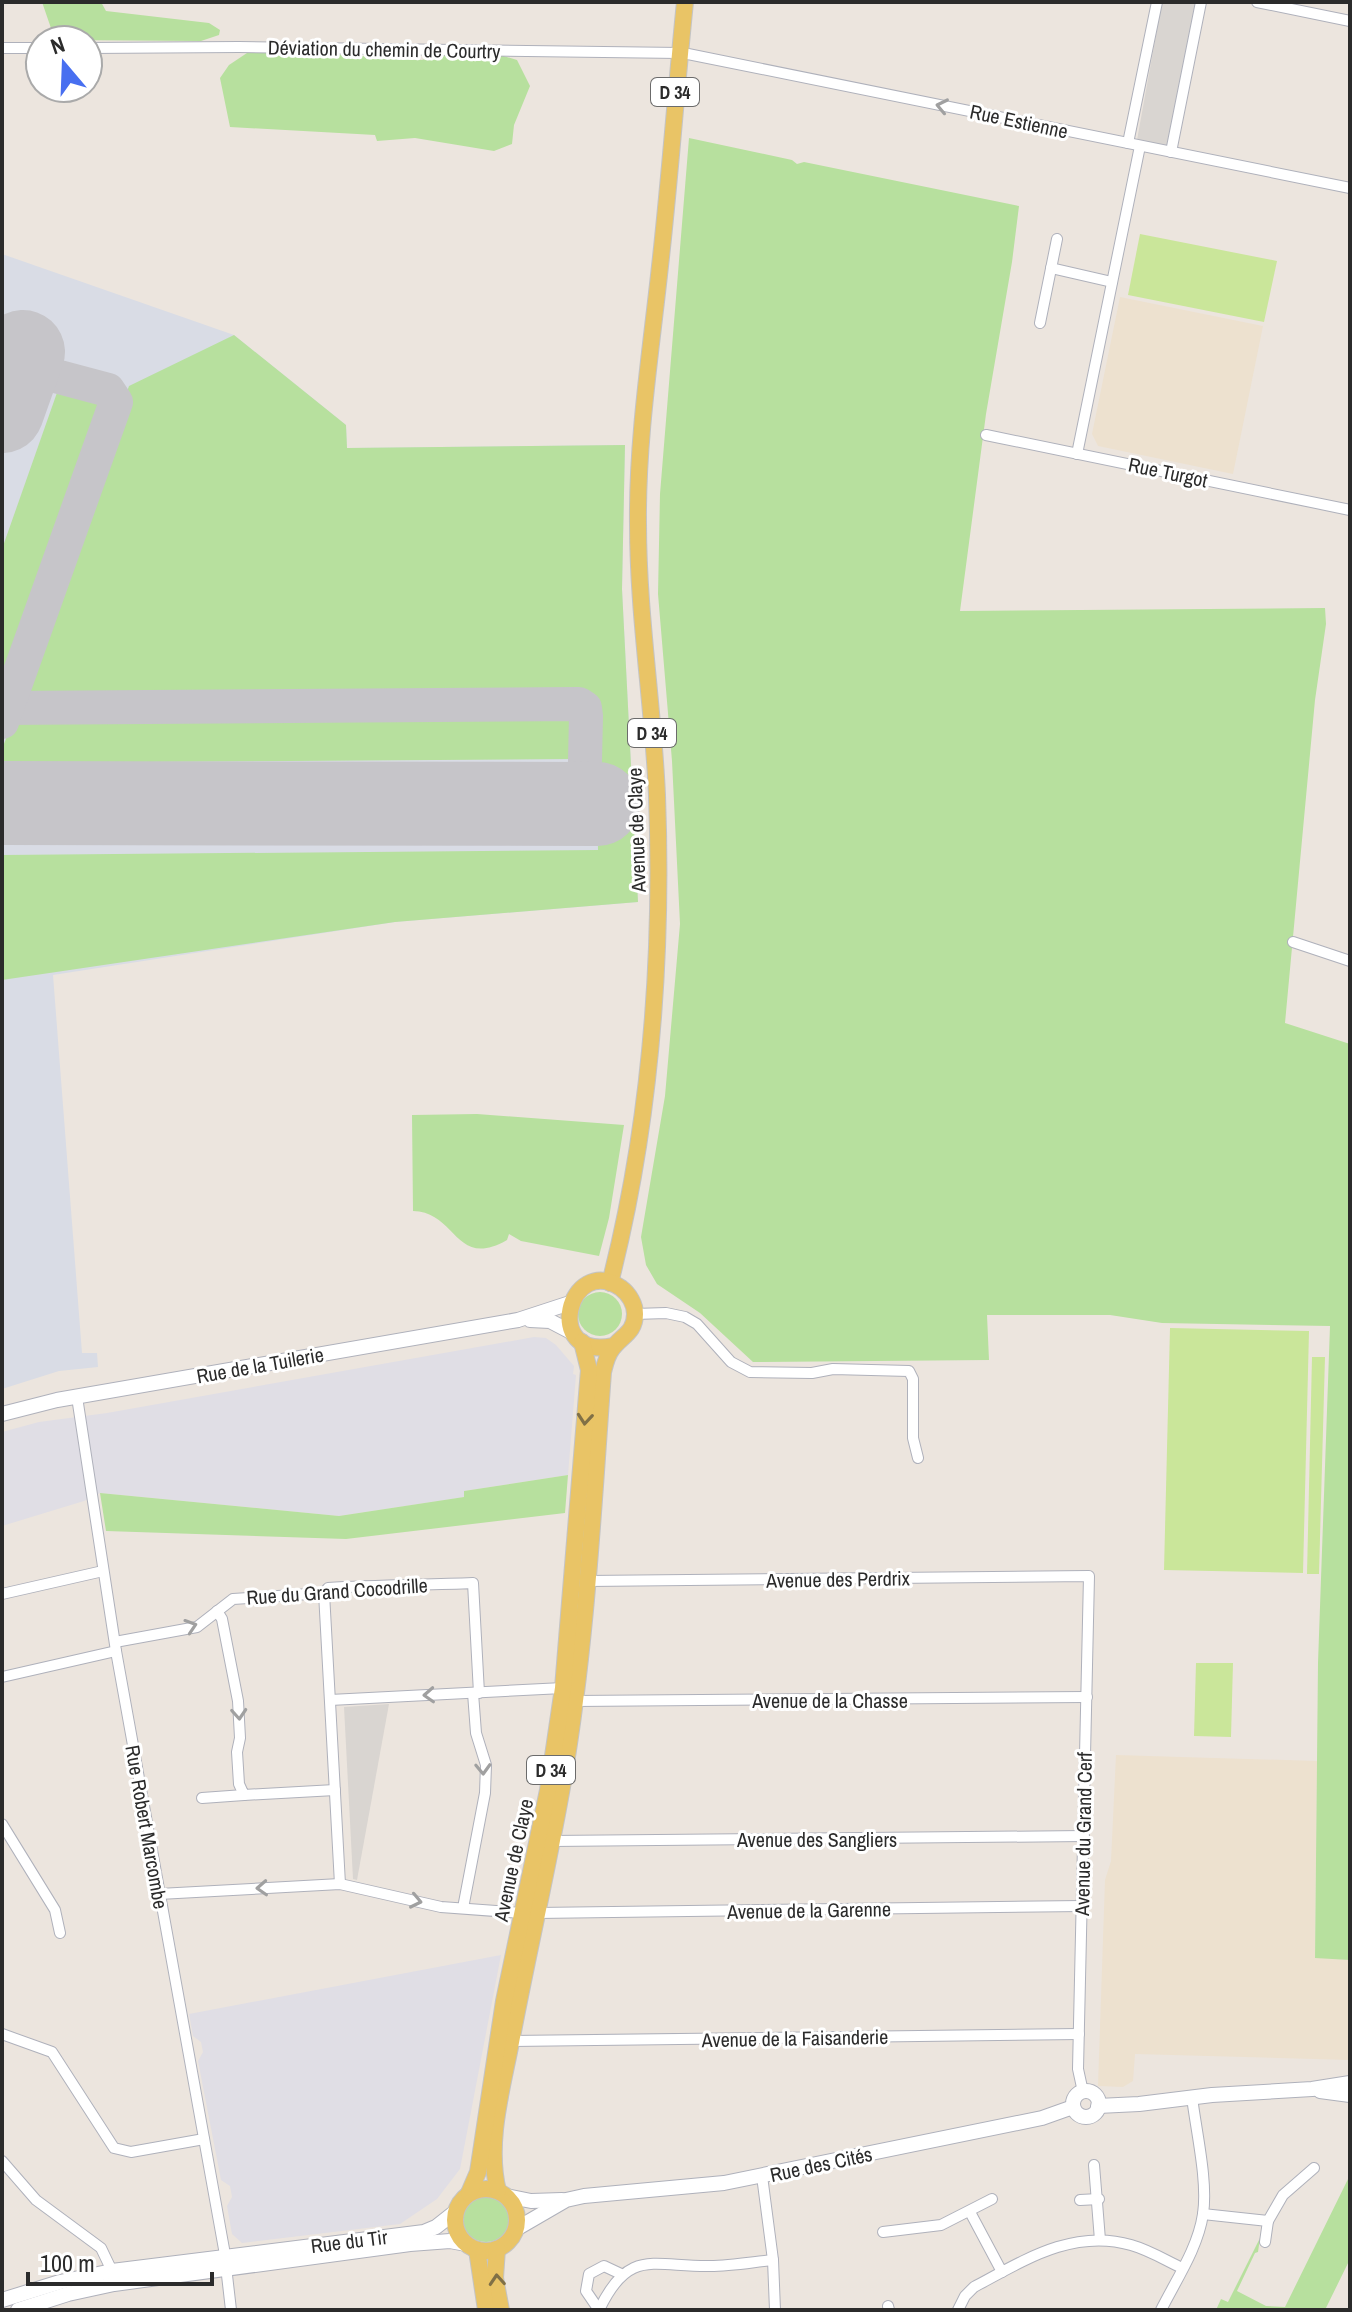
<svg xmlns="http://www.w3.org/2000/svg" width="1352" height="2312" viewBox="0 0 1352 2312" font-family="'Archivo Narrow',sans-serif">
	<style>
		.industrial { fill: #e0dee5 }
		.education { fill: #ede1cf }
		.airport { fill: #d9dce5 }
		.green { fill: #b7e09e }
		.pitch { fill: #cae69a }
		.plaza { fill: #d9d5d1 }
		.lines { fill: none; stroke-linecap: round; stroke-linejoin: round }
		.taxiway { stroke: #c6c5c9; stroke-width: 34 }
		.runway { stroke: #c6c5c9; stroke-width: 84 }
		.street-casing { stroke: #afb1bb; stroke-width: 12 }
		.secondary-casing { stroke: #afb1bb; stroke-width: 16 }
		.primary-casing { stroke: #c4c4c4; stroke-width: 18 }
		.street { stroke: #fff; stroke-width: 10 }
		.secondary { stroke: #fff; stroke-width: 14 }
		.primary { stroke: #e9c466; stroke-width: 16 }
		.oneway { stroke: #a0a0a0 }
		.oneway2 { stroke: #807046 }
		.labels { text-anchor: middle; dominant-baseline: central; stroke-width: 6; stroke-linejoin: round; paint-order: stroke }
		.shield { fill: #fff; stroke: #6b6b6b; stroke-width: 2 }
		.shield-label { font-size: 18px; font-weight: bold; fill: #2b2b2b }
		.street-label { font-size: 20px; fill: #2b2b2b; stroke: #fff }
	</style>
	<rect width="100%" height="100%" fill="#ece5de"/>
	<g class="industrial">
		<path d="M534,1337l12,1 10,7 18,21 -1,8 3,1 -8,100 -104,16 1,6 -126,19 -239,-23 -16,8 -82,25v-94l37,-10 68,-9z"/>
		<path d="M501,1955l-41,214 -23,30 -37,25 -158,19 -10,-9 -5,-28 5,-9 -2,-11 -9,-6 -23,-119 5,-9 -2,-10 -8,-6 -4,-22z"/>
	</g>
	<g class="education">
		<path d="M1120,297l143,29 -30,148 -135,-28 -6,-12z"/>
		<path d="M1116,1755l201,6 -2,196 35,3v100l-215,-6 -2,27 -10,6 -25,-1 7,-206 6,-19z"/>
	</g>
	<path class="airport" d="M2,254l232,81 112,90 1,23 278,-3 -3,144 16,313 -243,20 -342,53 29,378h15l1,14 -39,4 -57,18z"/>
	<g class="green">
		<path d="M42,2h59l5,9 103,12 11,7 -1,5 -18,6 -138,-1 -10,-6z"/>
		<path d="M253,49l169,11 33,-11 29,1 33,10 13,26 -16,39 -2,19 -18,7 -79,-13 -38,3 -2,-6 -145,-8 -10,-49 9,-13z"/>
		<path d="M689,138l103,22 5,4 7,-2 215,44 -7,56 -26,152 -26,197 365,-3 1,16 -11,76 -30,323 65,21v916l-35,-2 3,-295 12,-337 -168,-3 -52,-8h-123l2,45 -236,2 -53,-49 -43,-29 -11,-19 -5,-28 24,-141 15,-172 -8,-163 -14,-167 2,-100z"/>
		<path d="M234,335l112,90 1,23 278,-3 -3,144 16,313 -243,20 -393,58v-125l596,-5 -2,-138 -2,-11 -21,-9 -554,8 110,-314z"/>
		<path d="M59,387l45,14 -102,296v-148z"/>
		<path d="M573,713l2,46 -573,4v-14l12,-31z"/>
		<path d="M477,1114l147,11 -15,93 -10,38 -78,-15 -12,-7 -2,6c-52,30 -50,-28 -94,-29l-1,-96z"/>
		<circle cx="600" cy="1314" r="22"/>
		<path d="M568,1475l-3,38 -219,26 -240,-8 -6,-38 239,23 125,-19v-6z"/>
		<path d="M1350,2175v84l-25,51h-109l5,-11 7,3 32,-64 -2,14 -3,1 -18,38 29,15 19,1z"/>
		<circle cx="486" cy="2218" r="24"/>
	</g>
	<g class="pitch">
		<path d="M1140,234l137,27 -13,61 -136,-27z"/>
		<path d="M1170,1328l139,3 -6,242 -139,-3z"/>
		<path d="M1312,1357h13l-6,217h-12z"/>
		<path d="M1196,1663h37l-2,74 -37,-1z"/>
	</g>
	<g class="plaza">
		<path d="M1162,2h34l-27,145 -32,-7z"/>
		<path d="M389,1704l-32,176 -4,-1 -9,-172z"/>
	</g>
	<g class="lines">
		<g class="taxiway">
			<path d="M2,708l577,-4 6,4 1,8 -2,89"/>
			<path d="M2,722l114,-320 -8,-12 -90,-24"/>
		</g>
		<g class="runway">
			<path d="M2,411l21,-59"/>
			<path d="M2,803l596,1"/>
		</g>
		<g class="street-casing">
			<g id="street">
				<path d="M1257,2l93,19"/>
				<path d="M2,48h38"/>
				<path d="M88,48l151,-1 441,6"/>
				<path d="M688,54l662,134"/>
				<path d="M1128,143l29,-141"/>
				<path d="M1171,152l30,-150"/>
				<path d="M1051,268l61,14"/>
				<path d="M1040,323l17,-84"/>
				<path d="M986,435l364,75"/>
				<path d="M1077,454l63,-308"/>
				<path d="M1293,942l57,19"/>
				<path d="M635,1314l31,-1 19,4 12,7 34,38 19,10 62,1 21,-4 76,2 4,8v59l5,20"/>
				<path d="M77,1397l39,254 108,598 7,61"/>
				<path d="M587,1581l502,-5 -11,493 5,23"/>
				<path d="M324,1593l16,291"/>
				<path d="M2,1594l101,-23"/>
				<path d="M217,1611l5,8 16,82 2,37 -3,14 2,32 5,11 91,-5"/>
				<path d="M115,1642l82,-15 36,-28 91,-6 4,-5c48,-3 97,-3 145,-5l6,110"/>
				<path d="M2,1677l114,-26"/>
				<path d="M330,1700l233,-12"/>
				<path d="M574,1701l513,-4"/>
				<path d="M202,1798l42,-3"/>
				<path d="M2,1824l53,86 5,23"/>
				<path d="M551,1841l533,-5"/>
				<path d="M159,1894l181,-10 101,23 81,6"/>
				<path d="M463,1908l22,-115 1,-28 -10,-32 -3,-40"/>
				<path d="M537,1913l545,-7"/>
				<path d="M2,2034l50,18 62,96 17,4 73,-13"/>
				<path d="M511,2041l568,-7"/>
				<path d="M2,2161l34,39 65,48 11,23"/>
				<path d="M1094,2165l6,75"/>
				<path d="M762,2176l11,84 2,50"/>
				<path d="M1080,2200l19,-1"/>
				<path d="M970,2212l32,60"/>
				<path d="M1203,2214l65,7 15,-26 31,-27"/>
				<path d="M883,2232l58,-7 51,-26"/>
				<path d="M1265,2242l3,-21"/>
				<path d="M888,2306l1,4"/>
				<path d="M599,2310c30,-63 54,-43 111,-44 21,0 43,-4 63,-6"/>
				<path d="M599,2310l-13,-19 3,-17 15,-8 17,8"/>
				<path d="M958,2310l7,-14 9,-9c49,-26 99,-59 157,-42 18,5 34,15 51,23"/>
				<path d="M1161,2310c15,-30 37,-62 42,-96 5,-33 -7,-83 -11,-117"/>
			</g>
		</g>
		<g class="secondary-casing">
			<g id="secondary">
				<path d="M530,1320l20,1 23,12"/>
				<path d="M2,1414l55,-14 461,-80 52,-17"/>
				<path d="M1320,2091l30,4"/>
				<circle cx="1086" cy="2104" r="13"/>
				<path d="M1098,2106l41,-2 73,-9 100,-6 38,-6"/>
				<path d="M506,2196l25,5 31,-1"/>
				<path d="M516,2229l50,-29 18,-4 140,-13 318,-65 31,-11"/>
				<path d="M2,2300l58,-18 52,-11 312,-39 12,-5 19,-15"/>
				<path d="M18,2310l50,-16 46,-10 296,-40 40,-3 16,3"/>
			</g>
		</g>
		<g class="primary-casing">
			<g id="primary">
				<path d="M610,1283c41,-160 53,-324 47,-488 -4,-91 -19,-180 -19,-271 -1,-86 13,-173 22,-258 10,-88 16,-176 25,-264"/>
				<circle cx="486" cy="2220" r="31"/>
				<path d="M498,2191c-12,-48 4,-102 13,-149 16,-85 36,-170 51,-255 24,-137 31,-277 41,-415 2,-8 4,-17 9,-23 9,-13 23,-16 23,-35 0,-10 -6,-20 -14,-26 -52,-36 -80,73 -8,58"/>
				<path d="M469,2193l9,-21 26,-171 44,-211 15,-102 26,-318 -7,-28"/>
				<path d="M497,2249l-2,29 6,32"/>
				<path d="M477,2250l9,60"/>
			</g>
		</g>
		<use href="#street" class="street"/>
		<use href="#secondary" class="secondary"/>
		<use href="#primary" class="primary"/>
	</g>
	<defs><path id="oneway-chevron" d="M-2-3.5L2.5 0L-2 3.5" fill="none" stroke-width="1.6" stroke-linecap="round" stroke-linejoin="round" transform="scale(2)"/></defs>
	<g class="oneway">
		<use href="#oneway-chevron" transform="translate(942 106) rotate(-168)"/>
		<use href="#oneway-chevron" transform="translate(191 1626) rotate(-18)"/>
		<use href="#oneway-chevron" transform="translate(429 1695) rotate(177)"/>
		<use href="#oneway-chevron" transform="translate(239 1714) rotate(86)"/>
		<use href="#oneway-chevron" transform="translate(483 1769) rotate(88)"/>
		<use href="#oneway-chevron" transform="translate(262 1888) rotate(177)"/>
		<use href="#oneway-chevron" transform="translate(416 1901) rotate(12)"/>
	</g>
	<g class="oneway2">
		<use href="#oneway-chevron" transform="translate(585 1419) rotate(95)"/>
		<use href="#oneway-chevron" transform="translate(497 2280) rotate(-94)"/>
	</g>
	<g class="labels">
		<g class="shield">
			<rect x="651" y="78" width="48" height="28" rx="6"/>
			<rect x="628" y="719" width="48" height="28" rx="6"/>
			<rect x="527" y="1756" width="48" height="28" rx="6"/>
		</g>
		<g class="shield-label">
			<text x="675" y="92">D 34</text>
			<text x="652" y="733">D 34</text>
			<text x="551" y="1770">D 34</text>
		</g>
		<g class="street-label">
			<text transform="translate(384 49) rotate(1)">Déviation du chemin de Courtry</text>
			<text transform="translate(1019 121) rotate(12)">Rue Estienne</text>
			<text transform="translate(1168 472) rotate(12)">Rue Turgot</text>
			<text transform="translate(636 830) rotate(-92)">Avenue de Claye</text>
			<text transform="translate(260 1365) rotate(-10)">Rue de la Tuilerie</text>
			<text transform="translate(838 1579) rotate(-1)">Avenue des Perdrix</text>
			<text transform="translate(337 1591) rotate(-4)">Rue du Grand Cocodrille</text>
			<text x="830" y="1700">Avenue de la Chasse</text>
			<text transform="translate(147 1827) rotate(80)">Rue Robert Marcombe</text>
			<text transform="translate(1083 1834) rotate(-89)">Avenue du Grand Cerf</text>
			<text x="817" y="1839">Avenue des Sangliers</text>
			<text transform="translate(513 1860) rotate(-78)">Avenue de Claye</text>
			<text transform="translate(809 1910) rotate(-1)">Avenue de la Garenne</text>
			<text transform="translate(795 2038) rotate(-1)">Avenue de la Faisanderie</text>
			<text transform="translate(821 2164) rotate(-12)">Rue des Cités</text>
			<text transform="translate(349 2241) rotate(-7)">Rue du Tir</text>
		</g>
	</g>
	<rect width="1352" height="2312" fill="none" stroke="#2b2b2b" stroke-width="8"/>
	<g transform="translate(64 64) rotate(341)"><circle r="38" fill="#ffffff" stroke="#aaaaaa" stroke-width="2"/>
	<path d="M0-6L14 30L0 20L-14 30Z" fill="#486ff0"/>
	<text y="-12" font-size="22" font-weight="bold" text-anchor="middle" fill="#2b2b2b">N</text>
	</g>
	<path d="M28 2272v12h184v-12" fill="none" stroke="#2b2b2b" stroke-width="4"/>
	<text x="40" y="2272" font-size="24" fill="#2b2b2b" stroke="#ffffff" stroke-width="6" paint-order="stroke">100 m</text>
</svg>
